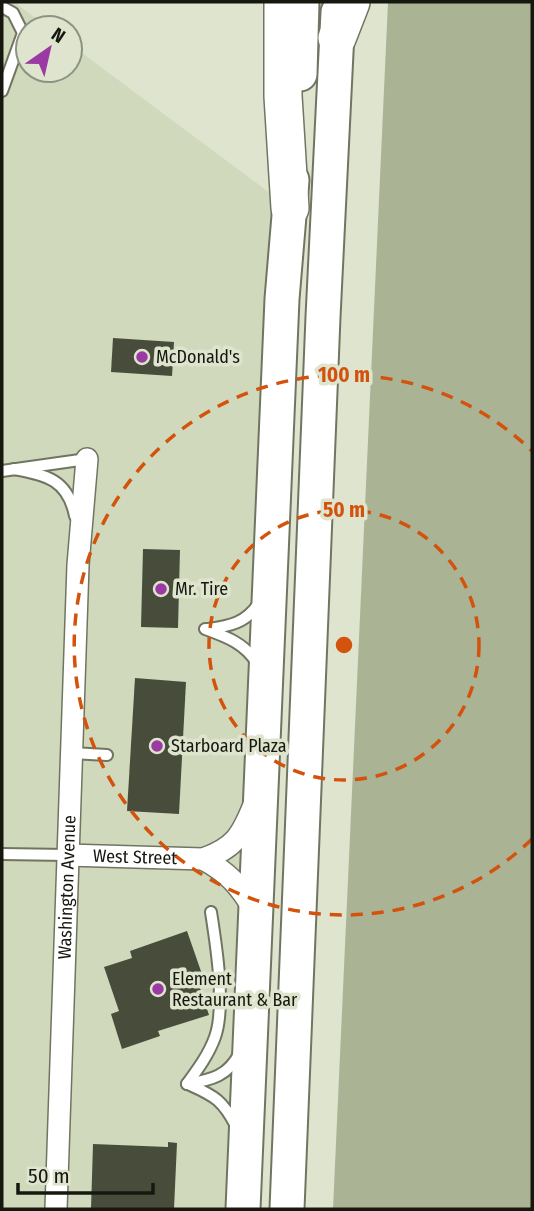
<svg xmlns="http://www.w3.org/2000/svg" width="534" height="1211" viewBox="0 0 534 1211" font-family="'Fira Sans Condensed',sans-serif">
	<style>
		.built { fill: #d0d9bc }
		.green { fill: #abb395 }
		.building { fill: #484d3b }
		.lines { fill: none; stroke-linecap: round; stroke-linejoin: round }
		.service-casing { stroke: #707562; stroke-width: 14 }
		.minor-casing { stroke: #707562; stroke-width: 24 }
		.trunk-casing { stroke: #707562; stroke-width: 37 }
		.motorway-casing { stroke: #707562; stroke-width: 40 }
		.service { stroke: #fff; stroke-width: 10 }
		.minor { stroke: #fff; stroke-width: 21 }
		.trunk { stroke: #fff; stroke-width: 33 }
		.motorway { stroke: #fff; stroke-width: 37 }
		.ring { fill: none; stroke: #d3520c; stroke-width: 3.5; stroke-dasharray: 12 9 }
		.poi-dot { fill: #9a3aa2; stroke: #dee4ce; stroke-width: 2.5 }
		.labels { text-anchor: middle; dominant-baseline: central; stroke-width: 7; stroke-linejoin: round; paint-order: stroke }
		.poi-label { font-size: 18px; fill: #161810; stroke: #dee4ce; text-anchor: start }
		.street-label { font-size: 18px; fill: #161810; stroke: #dee4ce }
		.centre { fill: #d3520c; stroke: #dee4ce; stroke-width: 3.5 }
		.ring-label { font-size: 21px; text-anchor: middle; font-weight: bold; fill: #d3520c; stroke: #dee4ce; stroke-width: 7; stroke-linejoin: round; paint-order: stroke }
	</style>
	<rect width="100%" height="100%" fill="#dee4ce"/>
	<path class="built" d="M2,2h12l35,26h-21v42h42v-26l220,164 -47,1001h-241z"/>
	<path class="green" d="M388,2h144v1207h-199z"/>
	<g class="building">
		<path d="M113,338l61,4 -2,34 -61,-4z"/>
		<path d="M143,549l37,1 -2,78 -37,-1z"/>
		<path d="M135,678l51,4 -7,132 -52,-3z"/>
		<path d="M187,931l16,46 -6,2 12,36 -51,16 2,5 -38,13 -11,-35 8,-3 -15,-44 28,-9 -2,-7z"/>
		<path d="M168,1142l9,1 -3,66h-83l2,-65 75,3z"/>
	</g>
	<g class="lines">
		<g class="service-casing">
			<g id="service">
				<path d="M2,7l11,6 10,20 -21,58"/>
				<path d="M14,469c33,6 54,11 61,47"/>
				<path d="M2,471l85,-12"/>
				<path d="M205,629c22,8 39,14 52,34"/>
				<path d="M208,629c22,-3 38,-6 51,-26"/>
				<path d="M72,753l35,2"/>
				<path d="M2,854l65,1"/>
				<path d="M187,1084c11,-15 22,-30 28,-47 11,-31 1,-93 -4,-125"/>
				<path d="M187,1084c24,-4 42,-8 53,-32"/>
				<path d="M190,1085c25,11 33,16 46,41"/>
			</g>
		</g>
		<g class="minor-casing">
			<g id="minor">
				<path id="s1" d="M67,855l136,4c32,-11 39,-24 51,-54"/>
				<path d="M203,859c26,14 37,27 52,52"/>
				<path id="s2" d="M56,1209l22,-644 9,-106"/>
			</g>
		</g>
		<g class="trunk-casing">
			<g id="trunk">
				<path d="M300,74l2,-72"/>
				<path d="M243,1209l39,-910 10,-119"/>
				<path d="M287,1209l36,-892 15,-305"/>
			</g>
		</g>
		<g class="motorway-casing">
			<g id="motorway">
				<path d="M283,2v94l7,112"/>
				<path d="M337,38l14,-36"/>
			</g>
		</g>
		<use href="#service" class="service"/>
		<use href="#minor" class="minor"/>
		<use href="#trunk" class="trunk"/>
		<use href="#motorway" class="motorway"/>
	</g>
	<g class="ring">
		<circle cx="344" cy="645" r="135"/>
		<path d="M532 839A270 270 0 1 1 532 451"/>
	</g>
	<g class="poi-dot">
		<circle cx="142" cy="357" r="7"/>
		<circle cx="161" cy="589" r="7"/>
		<circle cx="157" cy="746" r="7"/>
		<circle cx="158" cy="989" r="7"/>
	</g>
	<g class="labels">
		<g class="poi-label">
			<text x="156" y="357">McDonald's</text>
			<text x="175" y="589">Mr. Tire</text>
			<text x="171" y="746">Starboard Plaza</text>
			<text x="172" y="979">Element<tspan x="172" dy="21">Restaurant &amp; Bar</tspan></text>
		</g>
		<g class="street-label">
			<text stroke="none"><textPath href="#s1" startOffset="68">West Street</textPath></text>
			<text stroke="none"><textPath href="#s2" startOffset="322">Washington Avenue</textPath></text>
		</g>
	</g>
	<circle cx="344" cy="645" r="10" class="centre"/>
	<g class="ring-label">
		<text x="344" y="382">100 m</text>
		<text x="344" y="517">50 m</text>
	</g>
	<rect width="534" height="1211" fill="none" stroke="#161810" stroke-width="7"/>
	<g transform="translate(49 49) rotate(34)"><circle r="33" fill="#dee4ce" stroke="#8e9282" stroke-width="2"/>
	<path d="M0-5L12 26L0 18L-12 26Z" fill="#9a3aa2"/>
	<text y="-10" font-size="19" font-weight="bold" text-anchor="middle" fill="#161810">N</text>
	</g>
	<path d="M18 1183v10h135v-10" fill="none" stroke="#161810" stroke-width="3.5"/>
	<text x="28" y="1183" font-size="21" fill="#161810" stroke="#dee4ce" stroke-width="5" paint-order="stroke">50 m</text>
</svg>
